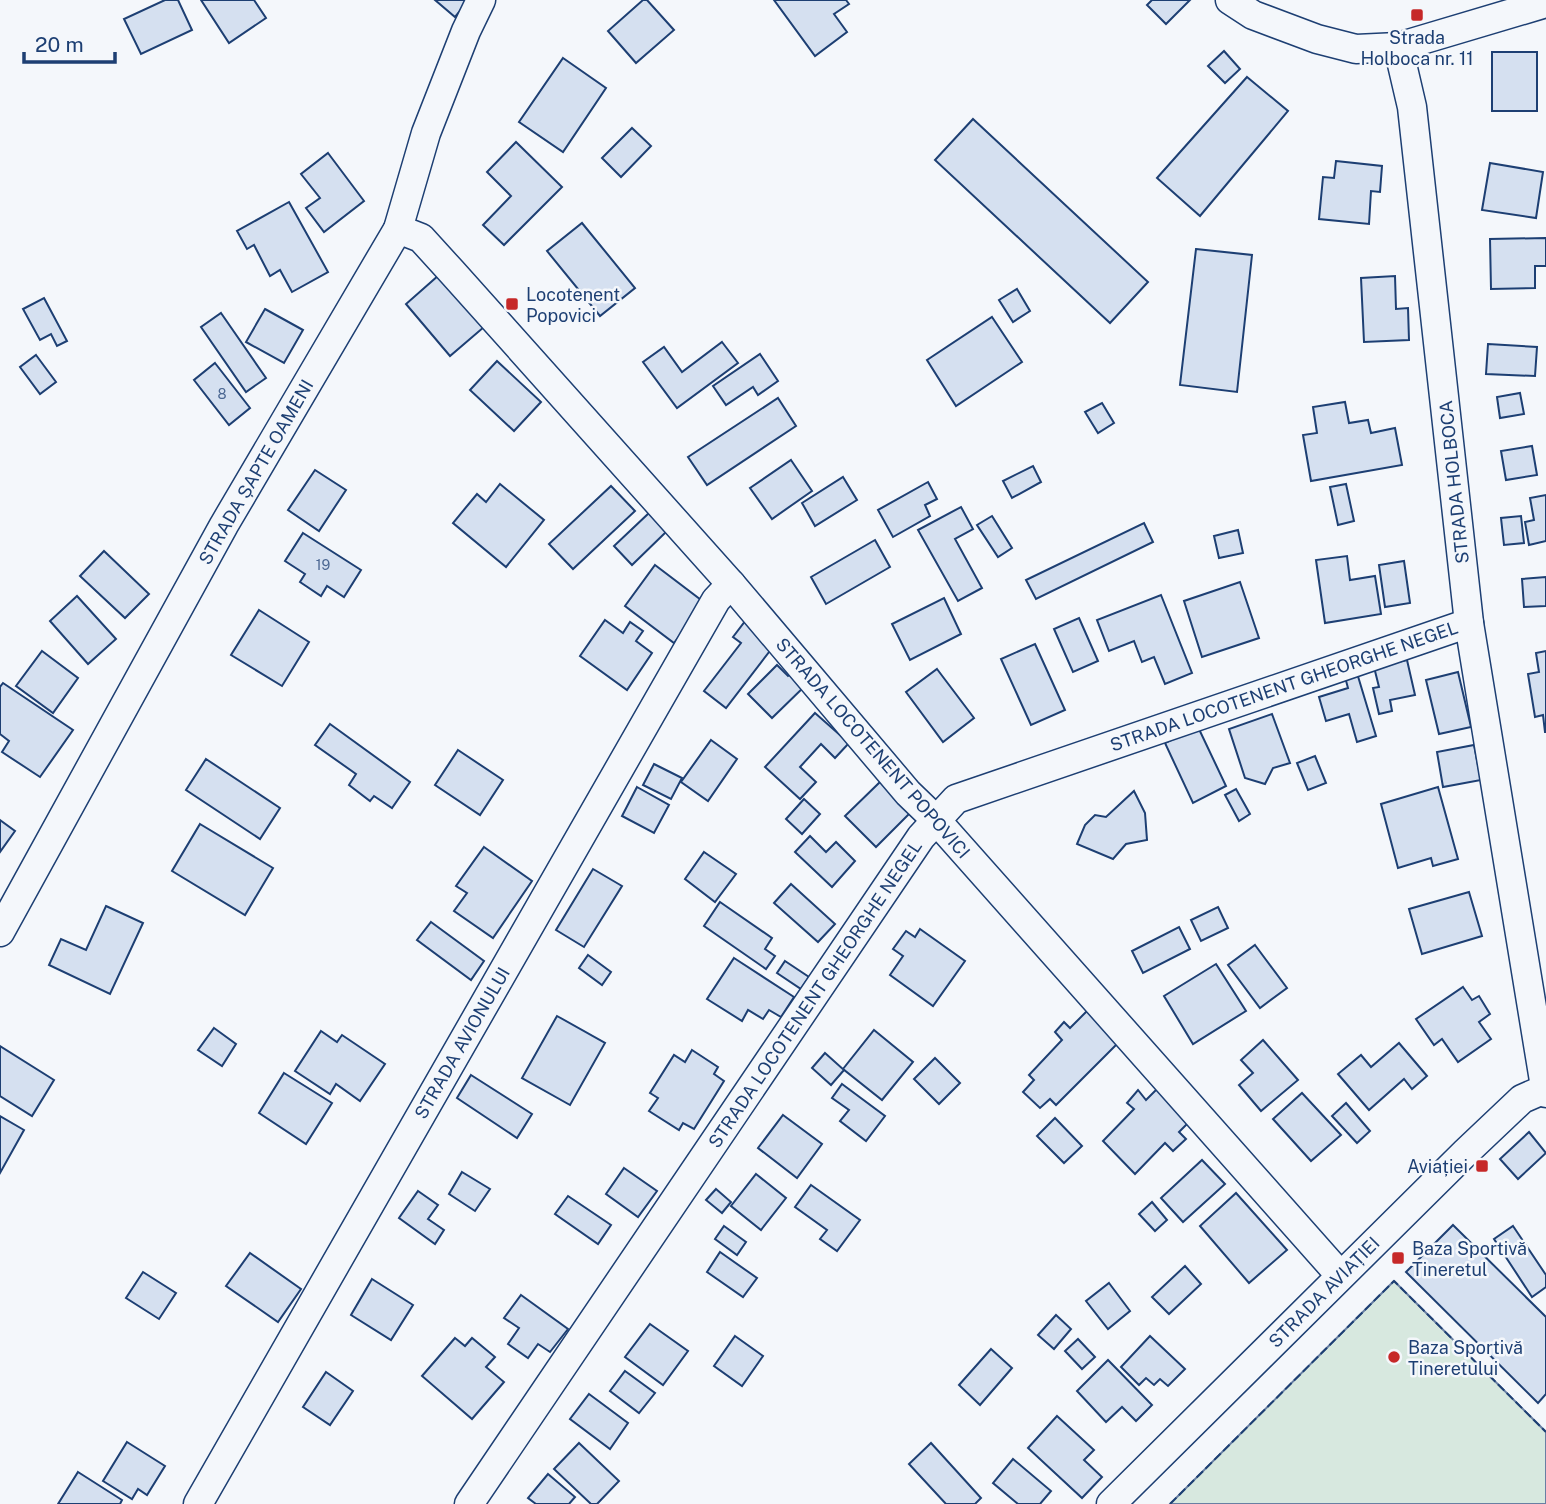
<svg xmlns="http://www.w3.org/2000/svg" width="1546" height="1504" viewBox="0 0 1546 1504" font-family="'Public Sans',sans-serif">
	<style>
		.green { fill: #d7e8df; stroke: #687fa3; stroke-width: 2 }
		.building { fill: #d5e0f0; stroke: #1d3f73; stroke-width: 2 }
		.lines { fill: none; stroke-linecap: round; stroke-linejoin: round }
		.minor-casing { stroke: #1d3f73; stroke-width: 31 }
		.minor { stroke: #f4f7fb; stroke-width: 28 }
		.fence { stroke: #1d3f73; stroke-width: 2; stroke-dasharray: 9 3.5; stroke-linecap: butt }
		.poi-dot { fill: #c62828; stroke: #f4f7fb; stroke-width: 2.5 }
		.labels { text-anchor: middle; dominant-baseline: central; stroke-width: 5; stroke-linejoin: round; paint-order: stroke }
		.number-label { font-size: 14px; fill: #4b6792 }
		.poi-label { font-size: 18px; fill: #1d3f73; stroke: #f4f7fb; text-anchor: start }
		.street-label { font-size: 18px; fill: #1d3f73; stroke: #f4f7fb }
	</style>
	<rect width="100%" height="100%" fill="#f4f7fb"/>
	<path class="green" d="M1394,1281l152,151v72h-376z"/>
	<g class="building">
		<path d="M165,0h13l14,30 -51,24 -17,-35z"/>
		<path d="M201,0h53l12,18 -37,25z"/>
		<path d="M435,0h34l-14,17z"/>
		<path d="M643,0h4l27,30 -38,33 -28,-32z"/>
		<path d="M774,0h72l3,4 -15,10 13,18 -32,24z"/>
		<path d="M1152,0h38l-24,24 -19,-19z"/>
		<path d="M1224,51l16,18 -15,14 -17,-17z"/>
		<rect x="1492" y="52" width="45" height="59"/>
		<path d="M563,58l43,30 -43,64 -44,-30z"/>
		<path d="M1247,77l41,34 -88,105 -43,-38z"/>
		<path d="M973,119l175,163 -38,41 -175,-163z"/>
		<path d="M632,128l19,18 -30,31 -19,-19z"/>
		<path d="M516,142l46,45 -58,58 -21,-20 28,-29 -24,-24z"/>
		<path d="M328,153l36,48 -40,31 -18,-24 14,-10 -19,-24z"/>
		<path d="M1336,161l46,5 -2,26 -9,-1 -2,33 -50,-5 4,-42 11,1z"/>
		<path d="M1490,163l53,9 -7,46 -54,-8z"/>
		<path d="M289,202l39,70 -36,20 -12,-22 -10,6 -16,-31 -7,4 -10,-18z"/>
		<path d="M582,223l53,65 -35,28 -53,-65z"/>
		<path d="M1546,238v28h-11v22l-44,1 -1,-50z"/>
		<path d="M1196,249l56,6 -15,137 -57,-7z"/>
		<path d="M439,275l45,52 -34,29 -44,-52z"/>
		<path d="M1395,276l1,33 12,-1 1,32 -45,2 -3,-64z"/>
		<path d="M1017,289l13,22 -17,11 -14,-22z"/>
		<path d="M44,298l23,43 -10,5 -6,-12 -11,6 -17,-31z"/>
		<path d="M265,309l38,21 -19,33 -38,-21z"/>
		<path d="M221,313l45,65 -20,14 -45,-65z"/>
		<path d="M992,317l30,45 -66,44 -29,-46z"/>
		<path d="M722,342l16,21 -61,45 -34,-46 21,-15 18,25z"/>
		<path d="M1488,344l49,3 -2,29 -49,-2z"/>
		<path d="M760,354l18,27 -20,14 -5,-8 -27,18 -13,-19z"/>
		<path d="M36,355l20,27 -16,12 -20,-27z"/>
		<path d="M497,361l44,41 -27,29 -44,-41z"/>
		<path d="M215,363l35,45 -21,17 -35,-45z"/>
		<path d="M1520,393l4,21 -24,4 -3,-21z"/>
		<path d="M778,398l18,28 -89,59 -19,-28z"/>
		<path d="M1345,402l4,21 19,-3 3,13 24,-5 7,37 -91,16 -8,-46 14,-2 -4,-26z"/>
		<path d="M1102,403l12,20 -16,10 -13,-21z"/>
		<path d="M1532,446l5,29 -31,5 -5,-29z"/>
		<path d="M791,460l21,31 -40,28 -22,-31z"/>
		<path d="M1033,466l8,16 -29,16 -9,-17z"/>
		<path d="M315,470l31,20 -27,41 -31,-21z"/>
		<path d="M843,477l14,23 -42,26 -13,-23z"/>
		<path d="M928,482l9,17 -12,6 5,11 -37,21 -15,-27z"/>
		<path d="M500,484l44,36 -38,47 -53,-44 24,-29 9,8z"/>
		<path d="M1346,484l8,37 -16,4 -8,-38z"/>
		<path d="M611,486l24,25 -62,58 -24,-25z"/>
		<path d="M1546,495v46l-17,4 -4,-23 9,-2 -4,-22z"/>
		<path d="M961,507l12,22 -18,10 27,49 -24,13 -40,-71z"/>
		<path d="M649,513l18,18 -35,34 -18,-19z"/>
		<path d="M992,516l20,32 -14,9 -21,-32z"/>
		<path d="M1521,516l3,27 -20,2 -3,-27z"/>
		<path d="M1144,523l9,19 -117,57 -10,-19z"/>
		<path d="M1238,530l5,23 -24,5 -5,-22z"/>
		<path d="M303,533l58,37 -17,27 -17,-11 -6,10 -21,-14 5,-8 -20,-13z"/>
		<path d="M875,540l15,27 -64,37 -15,-27z"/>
		<path d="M104,551l45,43 -24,24 -45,-42z"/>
		<path d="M1347,556l3,24 25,-4 6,38 -56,9 -9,-63z"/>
		<path d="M1404,561l6,42 -25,4 -6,-42z"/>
		<path d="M655,565l50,38 -31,40 -49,-37z"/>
		<path d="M1546,577v29l-22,1 -2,-28z"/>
		<path d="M1240,582l19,56 -57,19 -18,-56z"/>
		<path d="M1161,595l31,78 -27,11 -11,-27 -12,5 -8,-21 -25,10 -12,-31z"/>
		<path d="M77,596l39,43 -28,25 -38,-43z"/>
		<path d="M944,598l17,36 -51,26 -18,-36z"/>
		<path d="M259,610l50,32 -27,44 -51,-31z"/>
		<path d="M1079,618l19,43 -25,11 -19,-43z"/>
		<path d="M605,620l18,13 7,-11 13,9 -7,10 16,12 -25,37 -47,-34z"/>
		<path d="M746,620l30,23 -50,65 -22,-17 37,-48 -8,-6z"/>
		<path d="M1035,644l30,66 -34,15 -30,-66z"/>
		<path d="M42,651l36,27 -25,35 -37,-27z"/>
		<path d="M1546,651v81h-1l-2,-17 -8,2 -7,-43 11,-2 -3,-19z"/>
		<path d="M1407,660l8,35 -25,5 2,11 -13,3 -6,-26 6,-1 -5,-20z"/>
		<path d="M777,665l11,11 7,-6 13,13 -36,35 -24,-24z"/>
		<path d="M937,669l37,49 -31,24 -37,-50z"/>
		<path d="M1458,672l13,55 -32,7 -13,-54z"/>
		<path d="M1357,673l19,63 -19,6 -8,-28 -23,7 -7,-24 29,-9 -3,-11z"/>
		<path d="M3,683l70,47 -33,47 -38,-25 7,-11 -9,-7v-47z"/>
		<path d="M815,713l34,30 -14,15 -14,-14 -21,23 16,15 -16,17 -35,-32z"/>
		<path d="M1272,714l18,49 -17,5 -8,16 -20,-6 -16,-49z"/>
		<path d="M330,724l80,58 -18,26 -18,-12 -4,5 -21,-16 7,-11 -41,-29z"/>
		<path d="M1198,727l28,59 -33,17 -28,-60z"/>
		<path d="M711,740l26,19 -29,42 -27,-19z"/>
		<path d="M1474,745l7,35 -38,7 -6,-35z"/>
		<path d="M458,750l45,30 -23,35 -45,-30z"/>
		<path d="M1315,756l11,27 -18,7 -11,-27z"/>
		<path d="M206,759l74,49 -20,31 -74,-49z"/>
		<path d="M654,764l28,14 -11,21 -28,-14z"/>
		<path d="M881,781l30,31 -35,35 -31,-31z"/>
		<path d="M637,787l32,18 -15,28 -32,-17z"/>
		<path d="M1438,787l20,72 -25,7 -2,-8 -33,10 -17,-64z"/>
		<path d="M1236,789l14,25 -11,7 -14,-26z"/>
		<path d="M1134,791l11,22 2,27 -21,4 -13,15 -36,-15 8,-19 10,-10 11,2z"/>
		<path d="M804,799l16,15 -18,20 -16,-15z"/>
		<path d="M0,820l15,11 -15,21z"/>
		<path d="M200,824l73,44 -28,47 -73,-44z"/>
		<path d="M810,836l16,16 10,-10 19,19 -23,26 -37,-35z"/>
		<path d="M484,847l48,34 -39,57 -39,-27 13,-18 -11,-7z"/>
		<path d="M704,852l32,22 -21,28 -30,-23z"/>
		<path d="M593,869l29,17 -38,61 -28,-17z"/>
		<path d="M791,884l44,40 -17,18 -44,-39z"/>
		<path d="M1469,892l13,44 -60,18 -13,-45z"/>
		<path d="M720,902l52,36 -7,11 10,7 -9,13 -62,-43z"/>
		<path d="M106,906l37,17 -33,71 -61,-29 12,-26 25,11z"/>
		<path d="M1218,907l10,21 -27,13 -10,-21z"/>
		<path d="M431,922l53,39 -13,19 -54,-40z"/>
		<path d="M1179,927l11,22 -47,24 -11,-22z"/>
		<path d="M920,929l45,32 -32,45 -43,-31 13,-19 -10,-7 13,-18 9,6z"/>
		<path d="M1255,945l32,43 -27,20 -32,-43z"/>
		<path d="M588,955l23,17 -9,13 -23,-17z"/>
		<path d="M734,958l60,39 -13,20 -12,-7 -6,9 -15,-9 -6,11 -35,-22z"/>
		<path d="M785,961l24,16 -8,12 -24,-16z"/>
		<path d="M1216,964l30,47 -53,33 -29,-48z"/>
		<path d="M1463,987l9,13 7,-4 11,18 -11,8 12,17 -33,23 -16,-23 -8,6 -18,-26z"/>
		<path d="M1088,1010l32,31 -64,64 -6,-6 -10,9 -17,-16 11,-12 -5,-5 33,-35 -7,-8 9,-10 6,6z"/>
		<path d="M557,1016l48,27 -35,62 -48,-27z"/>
		<path d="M214,1028l22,16 -14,22 -24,-16z"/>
		<path d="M874,1030l39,32 -31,38 -39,-31z"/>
		<path d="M321,1031l16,11 5,-7 43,29 -25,37 -24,-17 -6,10 -35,-23z"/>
		<path d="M1263,1040l35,40 -37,31 -22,-26 14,-12 -12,-13z"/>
		<path d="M1399,1043l28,33 -15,13 -8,-10 -35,31 -31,-36 23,-19 10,12z"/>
		<path d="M0,1046l54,34 -22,36 -32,-20z"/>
		<path d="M692,1050l26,17 -4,7 10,7 -30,48 -11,-6 -4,7 -30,-19 9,-13 -8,-5 24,-38 11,7z"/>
		<path d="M825,1053l19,17 -13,15 -19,-17z"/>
		<path d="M935,1058l25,25 -21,21 -25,-25z"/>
		<path d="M284,1073l48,30 -26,41 -47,-31z"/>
		<path d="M471,1075l61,39 -15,24 -60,-40z"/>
		<path d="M1163,1083l30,35 -14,14 7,7 -13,12 -8,-8 -30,31 -32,-33 31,-32 -7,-6 11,-13 8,10z"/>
		<path d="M842,1084l43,32 -19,25 -26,-20 9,-11 -17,-12z"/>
		<path d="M1302,1093l39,42 -30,26 -38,-42z"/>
		<path d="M1346,1103l24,28 -13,12 -25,-27z"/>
		<path d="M783,1115l39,29 -25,34 -39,-30z"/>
		<path d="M0,1116l24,14 -24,43z"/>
		<path d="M1055,1118l27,28 -18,17 -27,-27z"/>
		<path d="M1529,1132l17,21 -28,26 -18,-20z"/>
		<path d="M1202,1160l23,24 -42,38 -22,-24z"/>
		<path d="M624,1168l33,23 -19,26 -32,-23z"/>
		<path d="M462,1172l28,17 -15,22 -26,-17z"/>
		<path d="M756,1174l30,24 -25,32 -30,-24z"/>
		<path d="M811,1185l49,35 -23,31 -17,-12 7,-9 -32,-23z"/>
		<path d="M716,1189l15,13 -9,11 -16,-13z"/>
		<path d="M418,1191l20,14 -10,14 16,11 -9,14 -36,-26z"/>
		<path d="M1236,1193l51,57 -38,33 -49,-57z"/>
		<path d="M568,1196l43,29 -13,19 -43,-30z"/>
		<path d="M1152,1202l15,18 -12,11 -16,-17z"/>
		<path d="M1453,1225l93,92v77l-8,9 -132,-131z"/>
		<path d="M724,1226l22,16 -9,13 -22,-16z"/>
		<path d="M1513,1226l33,49v12l-14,10 -38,-58z"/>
		<path d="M720,1252l37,26 -14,19 -36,-25z"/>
		<path d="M250,1253l51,36 -23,33 -52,-36z"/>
		<path d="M1185,1266l16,18 -32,30 -17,-17z"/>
		<path d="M143,1272l33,21 -17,26 -33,-21z"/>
		<path d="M372,1279l41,26 -22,35 -40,-25z"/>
		<path d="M1109,1283l21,28 -22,18 -22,-28z"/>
		<path d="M521,1295l47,34 -18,23 -12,-8 -10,14 -20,-14 11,-16 -15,-10z"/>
		<path d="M1056,1315l15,14 -17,20 -16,-14z"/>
		<path d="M650,1324l38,27 -25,34 -38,-28z"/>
		<path d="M735,1336l28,20 -21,30 -28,-20z"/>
		<path d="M1150,1336l35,33 -17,17 -8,-7 -6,6 -8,-7 -7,7 -18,-18z"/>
		<path d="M455,1338l10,8 7,-8 23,19 -9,10 18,15 -32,37 -50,-43z"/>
		<path d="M1078,1339l17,18 -13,12 -17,-18z"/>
		<path d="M991,1349l21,19 -32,37 -21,-20z"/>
		<path d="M1108,1360l44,45 -16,16 -14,-14 -16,15 -29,-31z"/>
		<path d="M625,1371l30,22 -16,20 -29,-22z"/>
		<path d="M326,1372l27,19 -23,34 -27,-18z"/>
		<path d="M589,1394l39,29 -18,26 -40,-30z"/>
		<path d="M1057,1416l37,34 -10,10 18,17 -20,21 -54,-50z"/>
		<path d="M127,1442l38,24 -18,29 -9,-6 -6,10 -29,-18z"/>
		<path d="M579,1443l40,38 -22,23h-6l-37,-35z"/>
		<path d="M931,1443l50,55 -6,6h-29l-37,-40z"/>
		<path d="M1013,1459l38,32 -11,13h-22l-25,-21z"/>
		<path d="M78,1472l44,28 -2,4h-62z"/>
		<path d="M548,1474l27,23 -6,7h-33l-8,-6z"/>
	</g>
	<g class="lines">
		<g class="minor-casing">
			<g id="minor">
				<path d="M1230,0l23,15 64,24 39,10 42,-2 148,-44"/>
				<path d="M1398,47l14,60 57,516 77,470"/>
				<path d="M398,229l23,9 31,34 279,312 177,209 28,27 404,455"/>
				<path d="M0,932l224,-407 174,-296 28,-96 40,-102 15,-31"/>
				<path d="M198,1504l518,-904 15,-16"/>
				<path d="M469,1504l452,-667 35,-38 513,-176"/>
				<path d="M1111,1504l354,-351 57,-54 23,-10"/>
			</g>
		</g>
		<use href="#minor" class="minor"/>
		<path class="fence" d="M1170,1504l224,-223 152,151"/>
	</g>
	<g class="poi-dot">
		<rect x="1410" y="8" width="14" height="14" rx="3.5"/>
		<rect x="505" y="297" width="14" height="14" rx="3.5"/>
		<rect x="1475" y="1159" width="14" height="14" rx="3.5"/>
		<rect x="1391" y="1251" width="14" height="14" rx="3.5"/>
		<circle cx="1394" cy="1357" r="7"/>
	</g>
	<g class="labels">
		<g class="number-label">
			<text x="222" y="394">8</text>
			<text x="323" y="565">19</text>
		</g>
		<g class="poi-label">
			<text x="1417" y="37" text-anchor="middle">Strada<tspan x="1417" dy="21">Holboca nr. 11</tspan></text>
			<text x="526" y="294">Locotenent<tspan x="526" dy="21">Popovici</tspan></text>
			<text x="1468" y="1166" text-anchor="end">Aviației</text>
			<text x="1412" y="1248">Baza Sportivă<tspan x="1412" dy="21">Tineretul</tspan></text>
			<text x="1408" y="1347">Baza Sportivă<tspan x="1408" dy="21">Tineretului</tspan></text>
		</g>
		<g class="street-label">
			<text transform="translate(256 472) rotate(-60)">STRADA ȘAPTE OAMENI</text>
			<text transform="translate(1454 482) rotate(-96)">STRADA HOLBOCA</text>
			<text transform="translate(1284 686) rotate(-19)">STRADA LOCOTENENT GHEORGHE NEGEL</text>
			<text transform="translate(873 748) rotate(49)">STRADA LOCOTENENT POPOVICI</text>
			<text transform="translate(815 994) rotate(-56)">STRADA LOCOTENENT GHEORGHE NEGEL</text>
			<text transform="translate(462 1043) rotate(-60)">STRADA AVIONULUI</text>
			<text transform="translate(1324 1292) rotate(-45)">STRADA AVIAȚIEI</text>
		</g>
	</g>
	<path d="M24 52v10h91v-10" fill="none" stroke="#1d3f73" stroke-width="3.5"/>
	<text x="35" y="52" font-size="21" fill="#1d3f73" stroke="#f4f7fb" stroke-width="5" paint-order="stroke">20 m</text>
</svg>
